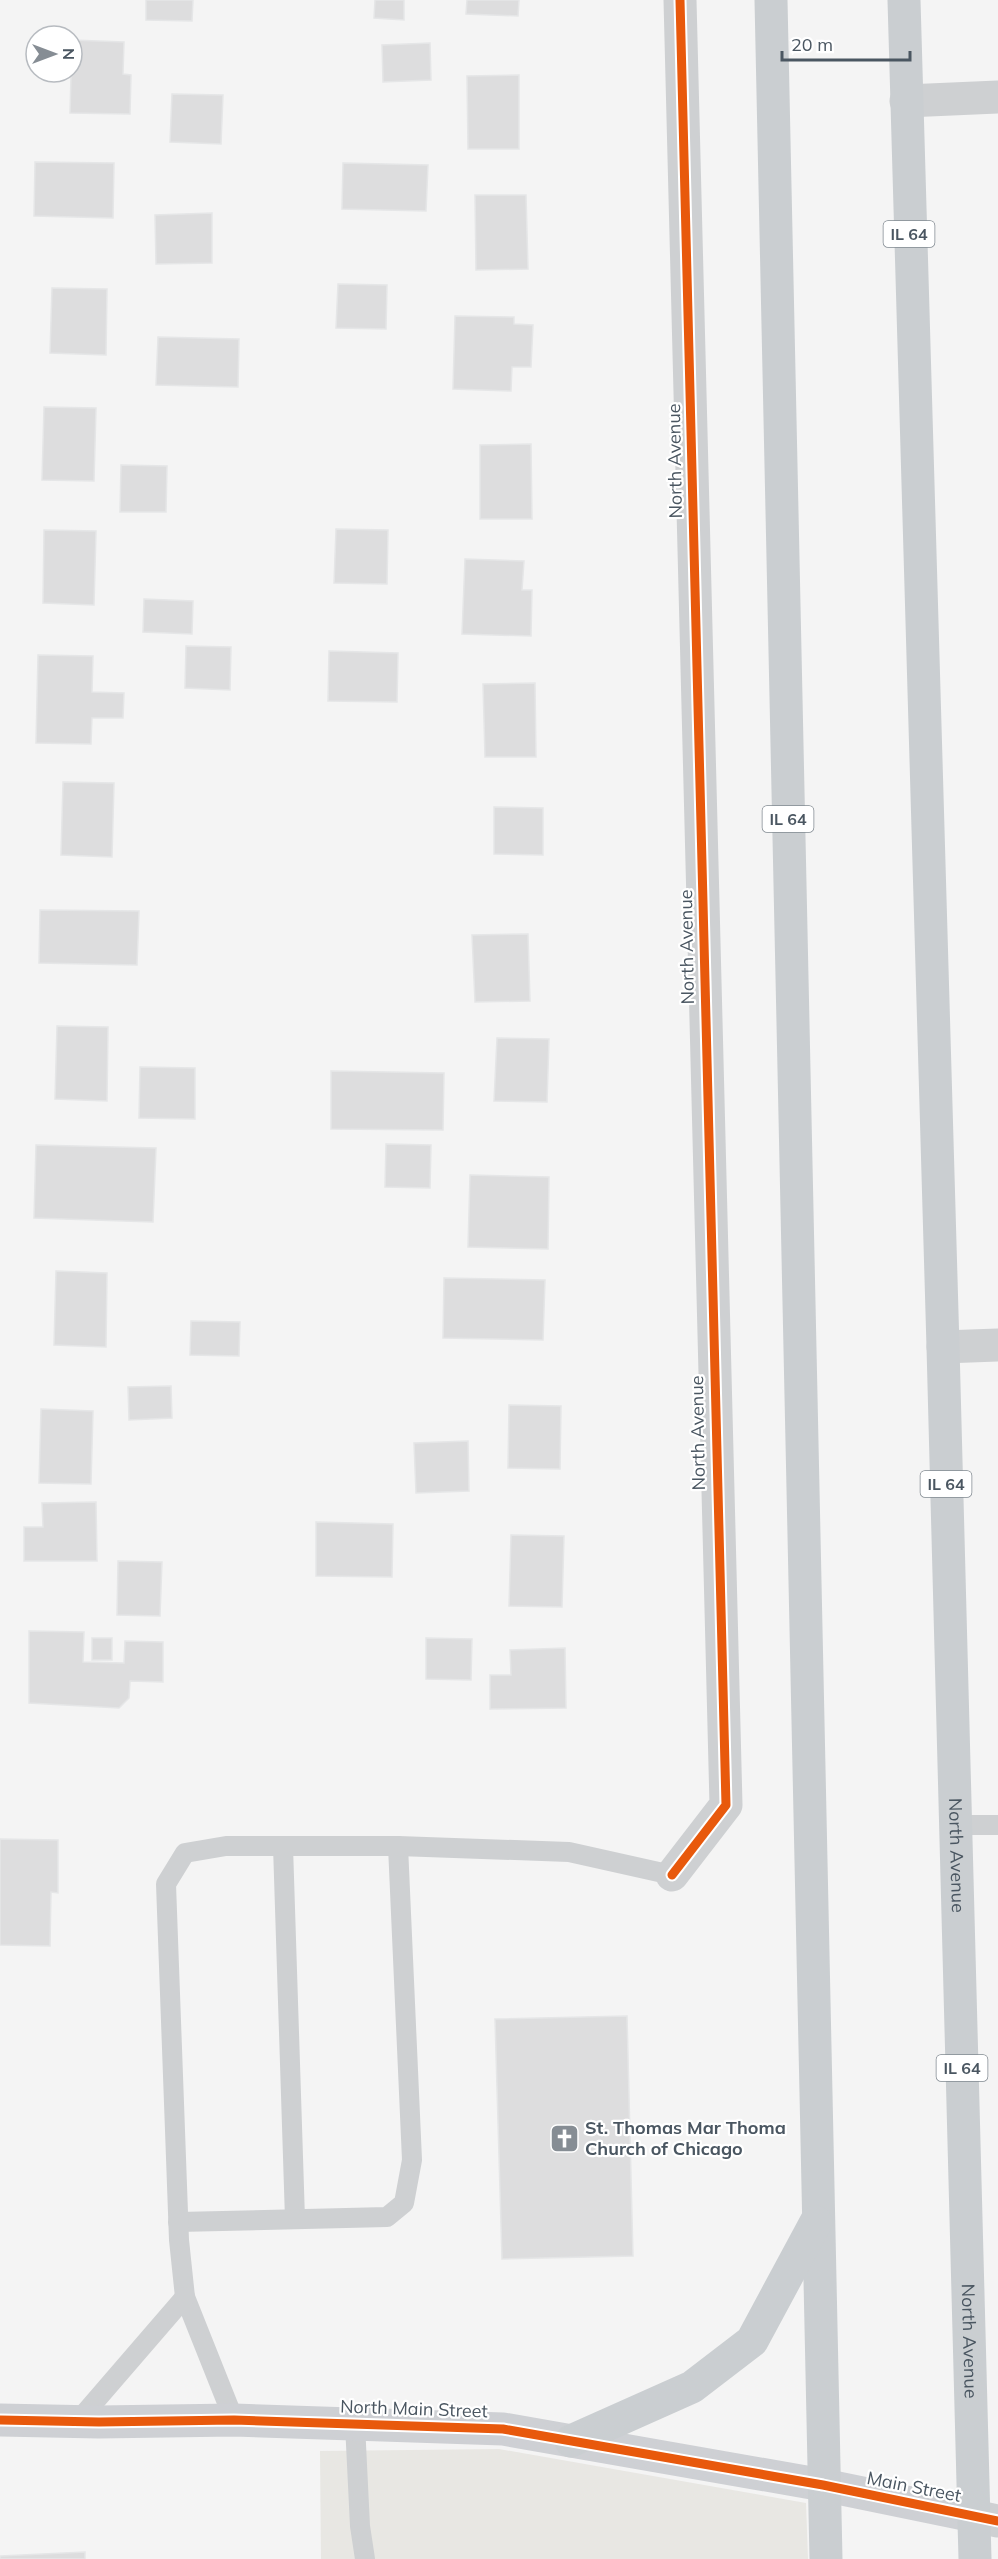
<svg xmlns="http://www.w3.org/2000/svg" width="998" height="2559" font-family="Mulish,sans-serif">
	<rect width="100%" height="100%" fill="#f4f4f4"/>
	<path fill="#e8e7e3" d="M499 2449 806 2503 808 2559H321L320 2451Z"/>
	<g fill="#ddddde" stroke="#e5e6e7" stroke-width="1.5">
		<path d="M146 0H193L192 21 146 20Z"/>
		<path d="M375 0H404V20L374 18Z"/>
		<path d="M467 0H519L518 16 466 14Z"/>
		<path d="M72 40 124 42 123 74 131 75 130 114 70 113Z"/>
		<path d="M430 43 431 80 383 82 382 45Z"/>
		<path d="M519 75V149H468L467 76Z"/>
		<path d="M172 94 223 95 221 144 170 142Z"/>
		<path d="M35 162 114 163 113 218 34 216Z"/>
		<path d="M343 163 428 165 426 211 342 209Z"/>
		<path d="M475 195H526L528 269 476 270Z"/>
		<path d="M212 213V263L156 264 155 215Z"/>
		<path d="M338 284 387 285 386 329 336 328Z"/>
		<path d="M52 288 107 289 106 355 50 353Z"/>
		<path d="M455 316 514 317V324L533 325 531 367H512L511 391 453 389Z"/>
		<path d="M158 337 239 339 238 387 156 385Z"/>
		<path d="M44 407 96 408 94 481 42 480Z"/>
		<path d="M531 444 532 519H480V445Z"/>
		<path d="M121 465 167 466 166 512H120Z"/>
		<path d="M336 529 388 530 387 584 334 583Z"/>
		<path d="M44 530 96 531 94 605 43 603Z"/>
		<path d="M465 559 524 561 522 590H532L531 636 462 634Z"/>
		<path d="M144 599 193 601 192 634 143 632Z"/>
		<path d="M186 646 231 647 230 690 185 688Z"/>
		<path d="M329 651 398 653 397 702 328 701Z"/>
		<path d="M38 655 93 656 92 692 124 693 123 718H92L91 744 36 743Z"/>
		<path d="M535 683 536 757H485L483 684Z"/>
		<path d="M63 782 114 783 112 857 61 855Z"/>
		<path d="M494 807 543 808V855L494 854Z"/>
		<path d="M40 910 139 911 137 965 39 963Z"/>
		<path d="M528 934 530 1001 475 1002 472 935Z"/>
		<path d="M57 1026 108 1027 107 1101 55 1099Z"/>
		<path d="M497 1038 549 1039 547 1102 494 1101Z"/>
		<path d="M140 1067 195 1068V1119L139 1118Z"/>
		<path d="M331 1071 444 1073 443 1130 331 1129Z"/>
		<path d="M386 1144 431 1145 430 1188 385 1187Z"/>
		<path d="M36 1145 156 1148 153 1222 34 1218Z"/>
		<path d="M470 1175 549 1177 548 1249 468 1247Z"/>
		<path d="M56 1271 107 1273 106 1347 54 1345Z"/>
		<path d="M444 1278 545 1280 543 1340 443 1338Z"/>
		<path d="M191 1321 240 1322 239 1356 190 1355Z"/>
		<path d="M171 1386 172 1418 129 1420 128 1387Z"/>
		<path d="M509 1405 561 1406 560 1469 508 1468Z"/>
		<path d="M41 1409 93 1411 91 1484 39 1483Z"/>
		<path d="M468 1441 469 1491 416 1493 414 1443Z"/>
		<path d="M96 1502 97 1561H24V1527H43L42 1503Z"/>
		<path d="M316 1522 393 1524 392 1577 316 1576Z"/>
		<path d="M511 1535 564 1536 562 1607 509 1606Z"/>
		<path d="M118 1561 162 1562 160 1616 117 1615Z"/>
		<path d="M29 1631 84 1632 83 1662 124 1663 125 1641 163 1642V1682L130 1681 129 1698 119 1708 29 1703Z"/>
		<rect x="92" y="1638" width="20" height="22"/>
		<path d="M426 1638 472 1639 471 1680 426 1679Z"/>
		<path d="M565 1648 566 1708 490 1709V1675H511L510 1650Z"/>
		<path d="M0 1839 58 1840V1893L51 1892 50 1946 0 1945Z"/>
		<path d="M627 2016 633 2256 502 2259 495 2019Z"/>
		<path d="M85 2552V2559H0V2556Z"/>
	</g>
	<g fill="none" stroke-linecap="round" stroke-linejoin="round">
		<g stroke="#ced0d2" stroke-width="20">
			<path d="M955 1825H998"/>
			<path d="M283 1846 295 2219"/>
			<path d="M178 2222 387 2217 404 2203 412 2160 398 1846"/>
			<path d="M234 2420 185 2297 179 2240 166 1884 185 1853 226 1846H398L569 1852 672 1875"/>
			<path d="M78 2421 185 2297"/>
			<path d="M355 2424 360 2526 365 2559"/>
		</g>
		<g stroke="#ced0d2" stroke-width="33">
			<path d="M906 101 998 97"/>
			<path d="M943 1347 998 1345"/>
			<path d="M672 1875 726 1805 680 0"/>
			<path d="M974 2516 998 2521"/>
		</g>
		<path stroke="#ced0d4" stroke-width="33" d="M0 2420 99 2422 234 2420 503 2429 823 2485 974 2516"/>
		<g stroke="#caced1" stroke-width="33">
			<path d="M771 0 826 2559"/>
			<path id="s1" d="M904 0 943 1347 975 2559"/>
			<path d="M571 2441 692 2387 752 2341 816 2222"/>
		</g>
		<defs>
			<g id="cycleway">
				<path d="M672 1875 726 1805 680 0"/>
				<path d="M0 2420 99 2422 234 2420 503 2429 823 2485 998 2521"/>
			</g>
		</defs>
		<use href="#cycleway" stroke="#fff" stroke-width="13"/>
		<use href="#cycleway" stroke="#e8590c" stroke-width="9"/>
	</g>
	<defs>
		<symbol id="church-square" viewBox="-11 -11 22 22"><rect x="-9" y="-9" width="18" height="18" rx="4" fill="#868d94" stroke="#fff"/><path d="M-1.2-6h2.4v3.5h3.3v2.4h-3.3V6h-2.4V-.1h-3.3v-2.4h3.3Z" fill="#fff"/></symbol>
	</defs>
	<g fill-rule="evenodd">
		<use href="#church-square" x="548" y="2122" width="33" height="33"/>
	</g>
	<g text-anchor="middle" stroke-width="4.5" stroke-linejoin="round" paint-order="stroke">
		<g fill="#fff" stroke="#808990" stroke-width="1.5">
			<rect x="883.5" y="221" width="51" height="26" rx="4.5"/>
			<rect x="762.5" y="806" width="51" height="26" rx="4.5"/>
			<rect x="920.5" y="1471" width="51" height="26" rx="4.5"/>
			<rect x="936.5" y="2055" width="51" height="26" rx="4.5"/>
		</g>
		<g font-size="16" font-weight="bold" fill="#4a5661">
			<text x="909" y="240">IL 64</text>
			<text x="788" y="825">IL 64</text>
			<text x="946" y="1490">IL 64</text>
			<text x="962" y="2074">IL 64</text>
		</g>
		<g font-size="18" fill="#4a5661" stroke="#fff">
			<text transform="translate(675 461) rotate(-91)" y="6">North Avenue</text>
			<text transform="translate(687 947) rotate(-91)" y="6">North Avenue</text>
			<text transform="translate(698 1433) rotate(-91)" y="6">North Avenue</text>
			<text dy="6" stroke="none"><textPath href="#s1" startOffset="1856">North Avenue</textPath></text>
			<text dy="6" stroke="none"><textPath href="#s1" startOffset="2342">North Avenue</textPath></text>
			<text transform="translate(414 2409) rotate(2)" y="6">North Main Street</text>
			<text transform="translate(914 2487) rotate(11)" y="6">Main Street</text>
		</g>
		<g font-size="18" font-weight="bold" fill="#4a5661" stroke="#fff" text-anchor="start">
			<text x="585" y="2134">St. Thomas Mar Thoma<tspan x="585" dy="21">Church of Chicago</tspan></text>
		</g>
	</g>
	<g transform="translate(54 54) rotate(90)"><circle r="28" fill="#ffffff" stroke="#b7bbc0" stroke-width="1.5"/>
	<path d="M0-4.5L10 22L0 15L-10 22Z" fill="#868d94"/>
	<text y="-9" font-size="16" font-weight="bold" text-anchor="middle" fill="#4a5661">N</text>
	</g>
	<path d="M782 51v9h128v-9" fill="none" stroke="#4a5661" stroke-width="3"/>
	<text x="791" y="51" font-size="18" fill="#4a5661" stroke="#ffffff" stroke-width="4.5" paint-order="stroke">20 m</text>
</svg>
